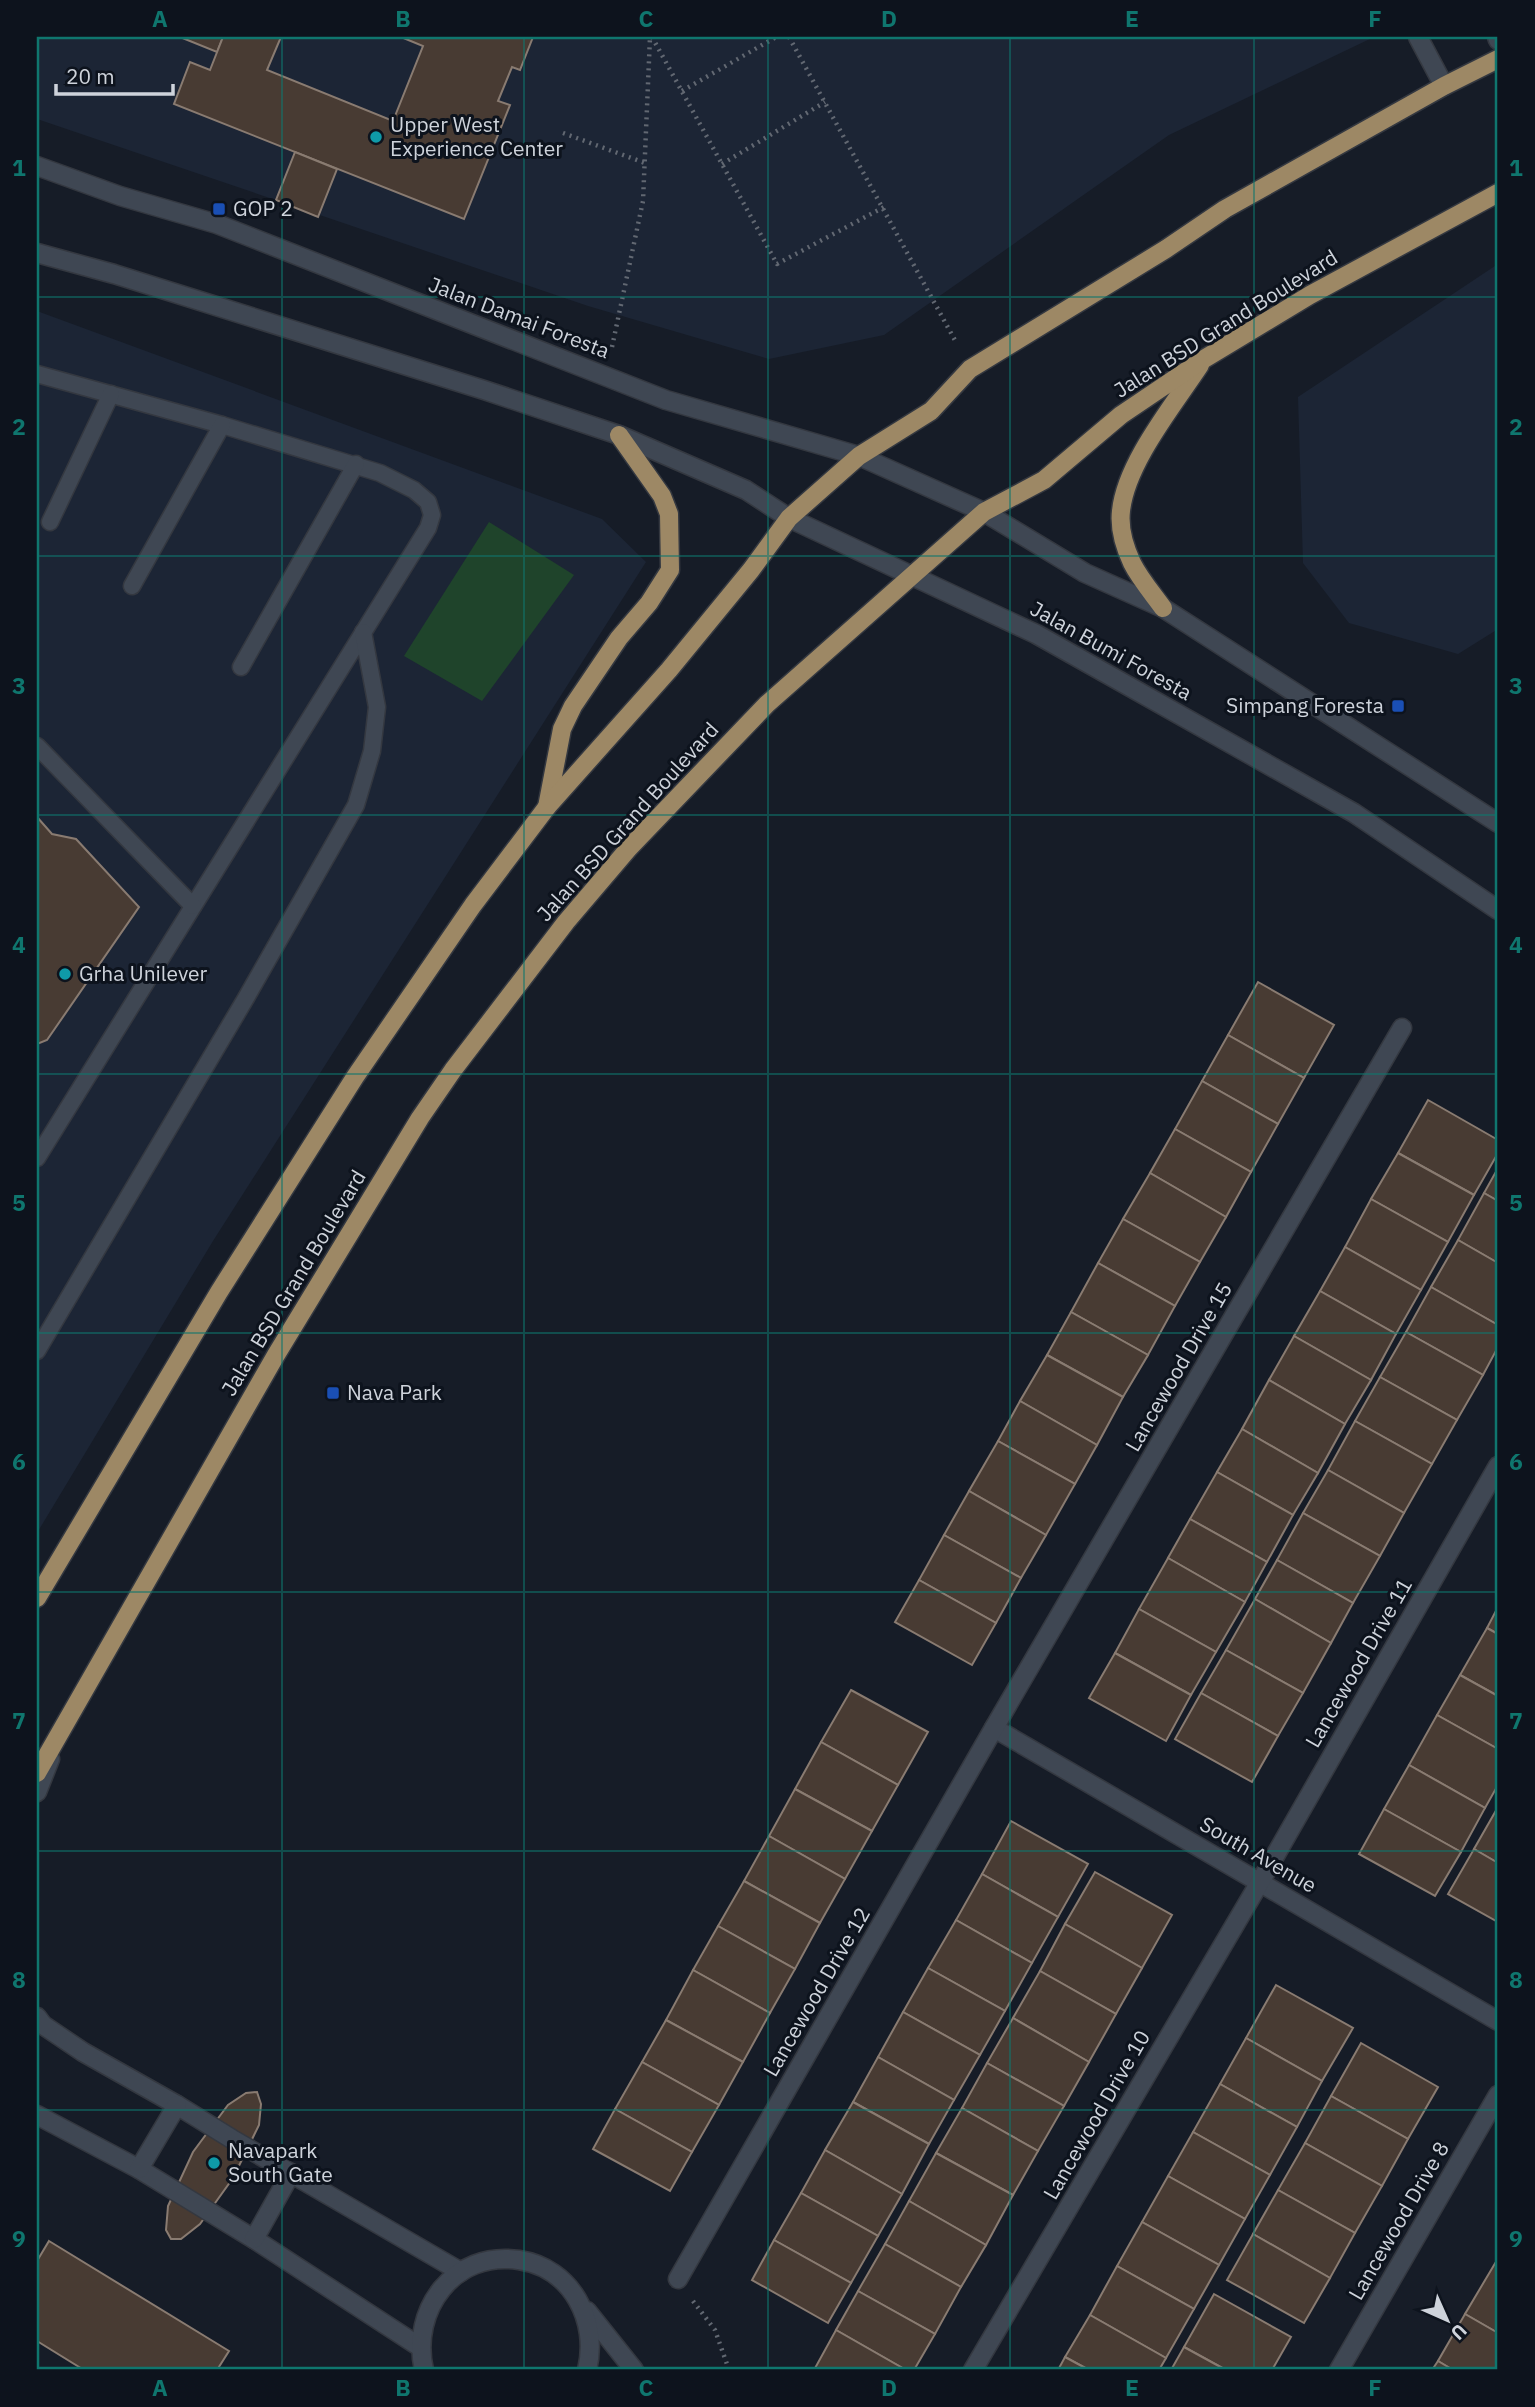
<svg xmlns="http://www.w3.org/2000/svg" width="1535" height="2407" font-family="'IBM Plex Sans',sans-serif">
	<rect width="100%" height="100%" fill="#161c27"/>
	<g fill="#1c2535">
		<path d="M37 37H1374L1169 135 884 335 769 359 588 306 37 119Z"/>
		<path d="M1498 264V629L1458 654 1349 623 1303 563 1298 397Z"/>
		<path d="M37 311 602 519 646 562 213 1241 37 1533Z"/>
	</g>
	<path fill="#1f442b" d="M489 522 574 575 482 701 404 656Z"/>
	<g fill="#483b33" stroke="#897b71" stroke-width="2">
		<path d="M180 37H223L217 52Z"/>
		<path d="M223 37H281L267 70 393 121 423 46 401 37H533L520 70 512 67 498 101 510 105 464 219 174 104 190 62 210 70Z"/>
		<path d="M295 152 337 169 318 217 276 200Z"/>
		<path d="M37 817 52 834 76 839 139 907 47 1040 37 1044Z"/>
		<path d="M1258 982 1334 1025 1304 1078 1228 1035Z"/>
		<path d="M1228 1035 1304 1078 1278 1124 1202 1081Z"/>
		<path d="M1202 1081 1278 1124 1251 1172 1175 1129Z"/>
		<path d="M1428 1100 1498 1140V1153L1474 1195 1398 1153Z"/>
		<path d="M1175 1129 1251 1172 1226 1217 1150 1173Z"/>
		<path d="M1398 1153 1474 1195 1448 1242 1371 1199Z"/>
		<path d="M1498 1168V1201L1484 1193Z"/>
		<path d="M1150 1173 1226 1217 1200 1262 1123 1219Z"/>
		<path d="M1484 1193 1498 1201V1263L1458 1240Z"/>
		<path d="M1371 1199 1448 1242 1421 1290 1345 1247Z"/>
		<path d="M1123 1219 1200 1262 1175 1306 1098 1263Z"/>
		<path d="M1458 1240 1498 1263V1325L1431 1287Z"/>
		<path d="M1345 1247 1421 1290 1396 1334 1320 1291Z"/>
		<path d="M1098 1263 1175 1306 1148 1355 1071 1312Z"/>
		<path d="M1431 1287 1498 1325V1347L1483 1375 1406 1332Z"/>
		<path d="M1320 1291 1396 1334 1371 1380 1294 1336Z"/>
		<path d="M1071 1312 1148 1355 1123 1397 1047 1355Z"/>
		<path d="M1406 1332 1483 1375 1457 1420 1380 1377Z"/>
		<path d="M1294 1336 1371 1380 1345 1424 1269 1380Z"/>
		<path d="M1047 1355 1123 1397 1097 1445 1020 1401Z"/>
		<path d="M1380 1377 1457 1420 1432 1464 1355 1421Z"/>
		<path d="M1269 1380 1345 1424 1318 1473 1242 1429Z"/>
		<path d="M1020 1401 1097 1445 1075 1484 998 1441Z"/>
		<path d="M1355 1421 1432 1464 1404 1513 1328 1470Z"/>
		<path d="M1242 1429 1318 1473 1293 1515 1217 1472Z"/>
		<path d="M998 1441 1075 1484 1046 1535 969 1491Z"/>
		<path d="M1328 1470 1404 1513 1380 1556 1303 1513Z"/>
		<path d="M1217 1472 1293 1515 1267 1562 1190 1519Z"/>
		<path d="M969 1491 1046 1535 1021 1578 944 1535Z"/>
		<path d="M1303 1513 1380 1556 1353 1603 1277 1560Z"/>
		<path d="M1190 1519 1267 1562 1245 1602 1168 1558Z"/>
		<path d="M944 1535 1021 1578 996 1623 919 1580Z"/>
		<path d="M1168 1558 1245 1602 1216 1652 1139 1609Z"/>
		<path d="M1277 1560 1353 1603 1331 1643 1255 1599Z"/>
		<path d="M919 1580 996 1623 972 1665 895 1622Z"/>
		<path d="M1255 1599 1331 1643 1303 1693 1226 1650Z"/>
		<path d="M1498 1607V1634L1487 1628Z"/>
		<path d="M1139 1609 1216 1652 1191 1695 1115 1653Z"/>
		<path d="M1487 1628 1498 1634V1696L1460 1675Z"/>
		<path d="M1226 1650 1303 1693 1278 1736 1201 1693Z"/>
		<path d="M1115 1653 1191 1695 1166 1741 1089 1698Z"/>
		<path d="M1460 1675 1498 1696V1749L1437 1715Z"/>
		<path d="M851 1690 928 1732 898 1785 821 1742Z"/>
		<path d="M1201 1693 1278 1736 1252 1782 1175 1739Z"/>
		<path d="M1437 1715 1498 1749V1785L1485 1808 1409 1765Z"/>
		<path d="M821 1742 898 1785 872 1831 795 1789Z"/>
		<path d="M1409 1765 1485 1808 1461 1852 1384 1809Z"/>
		<path d="M795 1789 872 1831 845 1879 769 1836Z"/>
		<path d="M1498 1807V1863L1474 1849Z"/>
		<path d="M1384 1809 1461 1852 1435 1896 1359 1854Z"/>
		<path d="M1011 1821 1088 1864 1058 1917 982 1874Z"/>
		<path d="M769 1836 845 1879 820 1923 744 1881Z"/>
		<path d="M1474 1849 1498 1863V1922L1448 1894Z"/>
		<path d="M1095 1872 1172 1915 1142 1968 1065 1924Z"/>
		<path d="M982 1874 1058 1917 1032 1963 956 1920Z"/>
		<path d="M744 1881 820 1923 795 1969 718 1926Z"/>
		<path d="M956 1920 1032 1963 1005 2011 928 1968Z"/>
		<path d="M1065 1924 1142 1968 1116 2014 1040 1971Z"/>
		<path d="M718 1926 795 1969 770 2013 693 1970Z"/>
		<path d="M928 1968 1005 2011 980 2055 903 2012Z"/>
		<path d="M693 1970 770 2013 743 2062 666 2020Z"/>
		<path d="M1040 1971 1116 2014 1089 2062 1013 2018Z"/>
		<path d="M1276 1985 1353 2028 1322 2081 1246 2038Z"/>
		<path d="M903 2012 980 2055 954 2100 878 2057Z"/>
		<path d="M1013 2018 1089 2062 1064 2106 987 2063Z"/>
		<path d="M666 2020 743 2062 719 2105 642 2062Z"/>
		<path d="M1246 2038 1322 2081 1297 2127 1220 2084Z"/>
		<path d="M1361 2043 1438 2087 1408 2139 1331 2096Z"/>
		<path d="M878 2057 954 2100 929 2144 853 2102Z"/>
		<path d="M642 2062 719 2105 692 2152 615 2109Z"/>
		<path d="M987 2063 1064 2106 1038 2151 962 2108Z"/>
		<path d="M1220 2084 1297 2127 1270 2175 1193 2132Z"/>
		<path d="M257 2092 261 2104 259 2125 233 2178 200 2224 181 2239H171L166 2230 168 2206 193 2152 228 2105 246 2093Z"/>
		<path d="M1331 2096 1408 2139 1382 2186 1305 2143Z"/>
		<path d="M853 2102 929 2144 902 2194 825 2150Z"/>
		<path d="M962 2108 1038 2151 1013 2195 936 2153Z"/>
		<path d="M615 2109 692 2152 670 2191 593 2149Z"/>
		<path d="M1193 2132 1270 2175 1245 2219 1168 2176Z"/>
		<path d="M1305 2143 1382 2186 1355 2233 1278 2190Z"/>
		<path d="M825 2150 902 2194 878 2236 801 2193Z"/>
		<path d="M936 2153 1013 2195 986 2245 909 2201Z"/>
		<path d="M1168 2176 1245 2219 1219 2265 1142 2222Z"/>
		<path d="M1278 2190 1355 2233 1330 2278 1253 2234Z"/>
		<path d="M801 2193 878 2236 851 2283 774 2240Z"/>
		<path d="M909 2201 986 2245 961 2287 885 2244Z"/>
		<path d="M1142 2222 1219 2265 1194 2309 1117 2266Z"/>
		<path d="M1253 2234 1330 2278 1304 2323 1227 2280Z"/>
		<path d="M774 2240 851 2283 828 2323 752 2280Z"/>
		<path d="M49 2241 229 2351 217 2370H84L37 2341V2261Z"/>
		<path d="M885 2244 961 2287 935 2334 858 2291Z"/>
		<path d="M1497 2260 1498 2261V2333L1465 2314Z"/>
		<path d="M1117 2266 1194 2309 1166 2358 1090 2315Z"/>
		<path d="M858 2291 935 2334 914 2370H906L836 2330Z"/>
		<path d="M1214 2294 1291 2337 1272 2370H1226L1184 2347Z"/>
		<path d="M1465 2314 1498 2333V2370H1453L1438 2361Z"/>
		<path d="M1090 2315 1166 2358 1159 2370H1089L1065 2357Z"/>
		<path d="M836 2330 906 2370H814Z"/>
		<path d="M1184 2347 1226 2370H1171Z"/>
		<path d="M1065 2357 1089 2370H1058Z"/>
		<path d="M1438 2361 1453 2370H1432Z"/>
	</g>
	<g fill="none" stroke-linecap="round" stroke-linejoin="round">
		<defs>
			<g id="lane">
				<path d="M37 374 222 425 380 473 414 490 428 502 432 515 428 528 37 1158"/>
				<path d="M50 522 111 394"/>
				<path d="M132 586 222 425"/>
				<path d="M241 667 356 464"/>
				<path d="M37 746 193 906"/>
				<path d="M37 1351 246 998 356 805 372 751 377 707 363 632"/>
			</g>
			<g id="street">
				<path d="M1418 37 1444 86"/>
				<path d="M1497 37 1498 40"/>
				<path d="M994 1728 1498 2021"/>
				<path d="M37 1792 50 1759"/>
				<path d="M37 2017 43 2025 83 2052 177 2105 232 2139 461 2272"/>
				<path d="M37 2115 139 2169 254 2239 420 2347"/>
				<path d="M139 2169 177 2105"/>
				<path d="M254 2239 291 2173"/>
				<path d="M678 2279 994 1728 1402 1028"/>
				<path d="M587 2311 634 2370"/>
				<path d="M424 2370C410 2310 454 2250 519 2260 572 2268 599 2321 587 2370"/>
				<path d="M973 2370 1260 1882 1498 1466"/>
				<path d="M1339 2370 1498 2095"/>
			</g>
			<g id="secondary">
				<path d="M37 166 120 196 217 224 666 400 859 456 984 512 1085 573 1163 608 1498 823"/>
				<path d="M37 253 114 274 484 390 619 435 746 490 789 518 1036 634 1354 813 1498 910"/>
			</g>
			<g id="primary">
				<path d="M1163 608C1153 594 1140 579 1132 563 1125 548 1119 528 1121 511 1126 463 1173 406 1200 365"/>
				<path d="M547 807 562 729 573 706 619 638 649 603 670 570 669 514 662 496 619 435"/>
				<path d="M37 1598 219 1292 355 1077 473 905 547 807 669 670 751 570 789 518 859 456 931 411 970 369 1166 249 1225 209 1444 86 1498 59"/>
				<path d="M37 1773 276 1355 420 1118 453 1070 566 922 629 848 767 704 984 512 1044 480 1121 415 1204 359 1310 295 1498 193"/>
			</g>
		</defs>
		<use href="#lane" stroke="#343840" stroke-width="19"/>
		<use href="#street" stroke="#343840" stroke-width="21"/>
		<use href="#secondary" stroke="#343840" stroke-width="21"/>
		<use href="#primary" stroke="#343840" stroke-width="21"/>
		<g stroke="#626872" stroke-width="4.5" stroke-dasharray="2 5" stroke-linecap="butt">
			<path d="M652 37 777 264 884 207"/>
			<path d="M789 37 957 344"/>
			<path d="M682 91 776 37"/>
			<path d="M563 133 645 163"/>
			<path d="M722 164 825 102"/>
			<path d="M612 347 643 201 650 37"/>
			<path d="M693 2301 715 2330 729 2370"/>
		</g>
		<use href="#lane" stroke="#3f4753" stroke-width="16"/>
		<use href="#street" stroke="#3f4753" stroke-width="18"/>
		<use href="#secondary" stroke="#3f4753" stroke-width="18"/>
		<use href="#primary" stroke="#9d8865" stroke-width="18"/>
	</g>
	<path fill="none" stroke="#0f766e" stroke-width="2" stroke-opacity="0.55" d="M282 37V2370M524 37V2370M768 37V2370M1010 37V2370M1254 37V2370M37 297H1498M37 556H1498M37 815H1498M37 1074H1498M37 1333H1498M37 1592H1498M37 1851H1498M37 2110H1498"/>
	<g fill="#0f9aa8" stroke="#0d131d" stroke-width="2.5">
		<circle cx="376" cy="137" r="7"/>
		<circle cx="65" cy="974" r="7"/>
		<circle cx="214" cy="2163" r="7"/>
	</g>
	<g fill="#1a4fb4" stroke="#0d131d" stroke-width="2.5">
		<rect x="212" y="202" width="14" height="14" rx="3.5"/>
		<rect x="1391" y="699" width="14" height="14" rx="3.5"/>
		<rect x="326" y="1386" width="14" height="14" rx="3.5"/>
	</g>
	<g text-anchor="middle" stroke-width="6" stroke-linejoin="round" paint-order="stroke">
		<g font-size="21" fill="#ced3db" stroke="#0d131d" text-anchor="start">
			<text x="390" y="132">Upper West<tspan x="390" dy="24">Experience Center</tspan></text>
			<text x="233" y="216">GOP 2</text>
			<text x="1384" y="713" text-anchor="end">Simpang Foresta</text>
			<text x="79" y="981">Grha Unilever</text>
			<text x="347" y="1400">Nava Park</text>
			<text x="228" y="2158">Navapark<tspan x="228" dy="24">South Gate</tspan></text>
		</g>
		<g font-size="21" fill="#ced3db" stroke="#0d131d">
			<text transform="translate(519 318) rotate(21)" y="7">Jalan Damai Foresta</text>
			<text transform="translate(1226 324) rotate(-32)" y="7">Jalan BSD Grand Boulevard</text>
			<text transform="translate(1111 651) rotate(29)" y="7">Jalan Bumi Foresta</text>
			<text transform="translate(628 822) rotate(-48)" y="7">Jalan BSD Grand Boulevard</text>
			<text transform="translate(294 1283) rotate(-59)" y="7">Jalan BSD Grand Boulevard</text>
			<text transform="translate(1179 1367) rotate(-60)" y="7">Lancewood Drive 15</text>
			<text transform="translate(1359 1663) rotate(-60)" y="7">Lancewood Drive 11</text>
			<text transform="translate(1258 1855) rotate(30)" y="7">South Avenue</text>
			<text transform="translate(817 1992) rotate(-60)" y="7">Lancewood Drive 12</text>
			<text transform="translate(1097 2115) rotate(-60)" y="7">Lancewood Drive 10</text>
			<text transform="translate(1399 2221) rotate(-60)" y="7">Lancewood Drive 8</text>
		</g>
	</g>
	<rect width="1535" height="2407" fill="none" stroke="#0d131d" stroke-width="77"/>
	<g transform="translate(1447 2320) rotate(135)" stroke="#0d131d" stroke-width="5" paint-order="stroke">
	<path d="M0-5L12 26L0 18L-12 26Z" fill="#ced3db"/>
	<text y="-10" font-size="19" font-weight="bold" text-anchor="middle" fill="#ced3db">U</text>
	</g>
	<path d="M56 84v10h117v-10" fill="none" stroke="#ced3db" stroke-width="3.5"/>
	<text x="66" y="84" font-size="21" fill="#ced3db" stroke="#0d131d" stroke-width="5" paint-order="stroke">20 m</text>
	<rect x="38" y="38" width="1458" height="2330" fill="none" stroke="#0f766e" stroke-width="2.5"/>
	<g font-size="23" text-anchor="middle" font-weight="bold" fill="#0f766e">
		<text x="160" y="27">A</text>
		<text x="403" y="27">B</text>
		<text x="646" y="27">C</text>
		<text x="889" y="27">D</text>
		<text x="1132" y="27">E</text>
		<text x="1375" y="27">F</text>
		<text x="19" y="176">1</text>
		<text x="1516" y="176">1</text>
		<text x="19" y="435">2</text>
		<text x="1516" y="435">2</text>
		<text x="19" y="694">3</text>
		<text x="1516" y="694">3</text>
		<text x="19" y="953">4</text>
		<text x="1516" y="953">4</text>
		<text x="19" y="1211">5</text>
		<text x="1516" y="1211">5</text>
		<text x="19" y="1470">6</text>
		<text x="1516" y="1470">6</text>
		<text x="19" y="1729">7</text>
		<text x="1516" y="1729">7</text>
		<text x="19" y="1988">8</text>
		<text x="1516" y="1988">8</text>
		<text x="19" y="2247">9</text>
		<text x="1516" y="2247">9</text>
		<text x="160" y="2396">A</text>
		<text x="403" y="2396">B</text>
		<text x="646" y="2396">C</text>
		<text x="889" y="2396">D</text>
		<text x="1132" y="2396">E</text>
		<text x="1375" y="2396">F</text>
	</g>
</svg>
